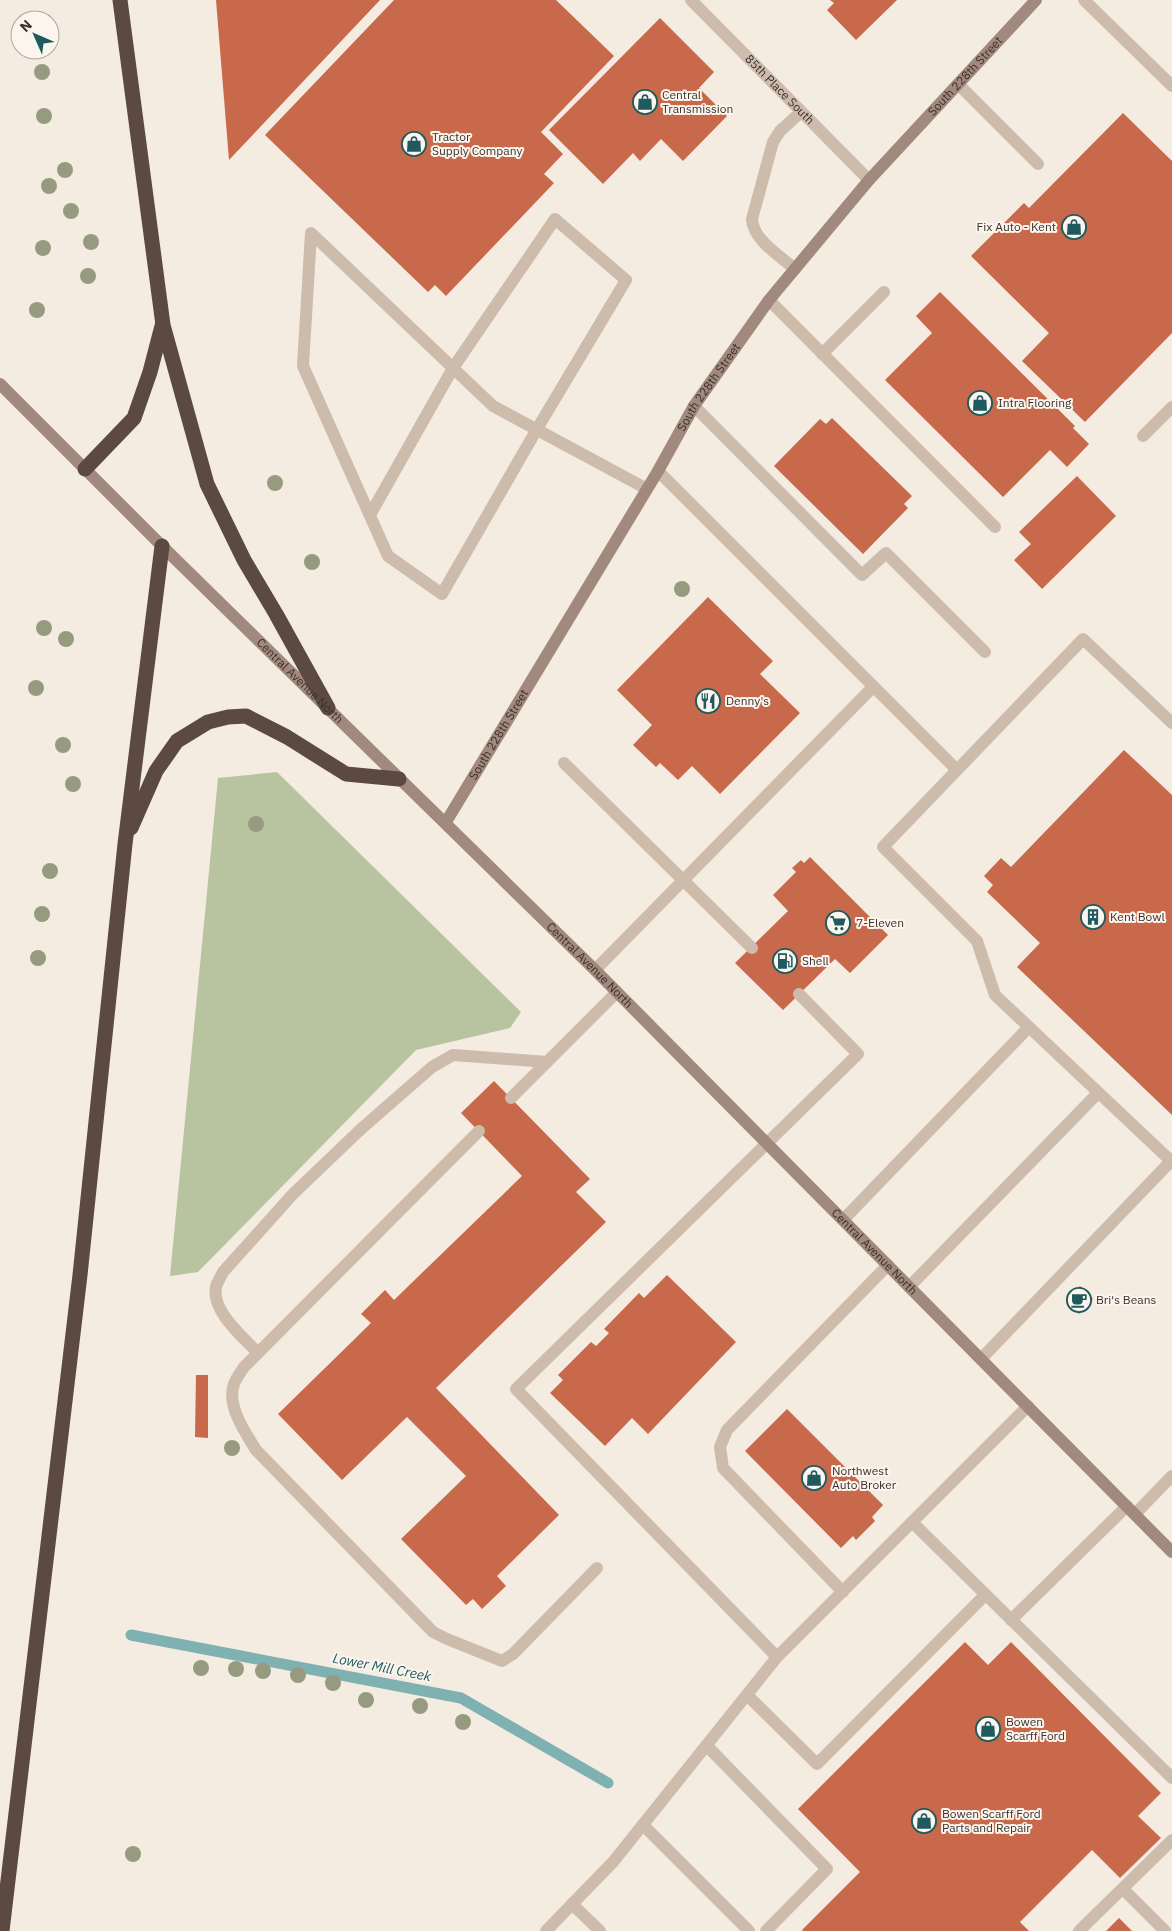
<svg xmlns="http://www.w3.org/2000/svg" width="1172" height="1931" font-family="'IBM Plex Sans',sans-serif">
	<rect width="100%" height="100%" fill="#f4ebe1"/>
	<path fill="#b8c4a0" d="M277 772 521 1012 510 1028 416 1050 198 1272 170 1276 218 778Z"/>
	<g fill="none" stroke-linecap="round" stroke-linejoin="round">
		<path stroke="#7fb0b2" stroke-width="11" d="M131 1635 461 1698 608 1783"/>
	</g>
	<g fill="#c8694b">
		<path d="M216 0H380L229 160Z"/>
		<path d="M394 0H556L614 56 541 132 563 154 544 174 554 183 446 296 435 285 428 292 265 135Z"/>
		<path d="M830 0H897L856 40 827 10 834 3Z"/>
		<path d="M660 18 714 72 699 88 727 116 683 161 661 139 640 161 633 153 603 184 549 130Z"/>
		<path d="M1123 113 1172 161V333L1085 422 1022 361 1049 333 971 256 1024 203 1029 208Z"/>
		<path d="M940 292 1075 426 1073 428 1089 444 1067 467 1050 450 1003 497 885 380 932 333 916 316Z"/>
		<path d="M832 418 912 496 904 504 908 508 863 554 774 466 820 419 826 424Z"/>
		<path d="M1077 476 1116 516 1042 589 1014 560 1031 544 1019 532Z"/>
		<path d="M708 597 773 661 760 674 800 713 720 794 692 766 678 780 660 763 656 767 633 745 652 725 617 690Z"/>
		<path d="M1124 750 1172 795V1115L1017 967 1040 943 987 892 993 885 984 876 1001 858 1011 867Z"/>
		<path d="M810 857 888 935 850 973 835 959 783 1010 735 963 788 911 773 895 796 872 792 868 801 860 804 863Z"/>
		<path d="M494 1081 590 1179 576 1192 606 1222 436 1388 559 1515 497 1576 506 1586 482 1609 473 1599 466 1605 401 1539 466 1476 407 1417 342 1480 278 1414 371 1323 361 1314 385 1290 394 1300 522 1176 461 1113Z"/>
		<path d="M667 1275 736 1342 648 1434 632 1418 605 1446 550 1393 563 1380 558 1375 591 1342 596 1346 609 1333 604 1329 639 1293 644 1298Z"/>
		<path d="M1080 1286 1093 1299 1079 1314 1066 1301Z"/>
		<path d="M196 1375H208V1438L195 1437Z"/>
		<path d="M787 1409 883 1505 872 1517 875 1521 856 1540 853 1536 841 1548 745 1451Z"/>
		<path d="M965 1642 988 1665 1011 1642 1161 1793 1138 1816 1161 1838 1120 1878 1092 1850 1020 1922 1029 1931H803L802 1930 860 1872 798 1809Z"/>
		<path d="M1119 1918 1132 1931H1106Z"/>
	</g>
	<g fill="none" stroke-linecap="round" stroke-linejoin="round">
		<g stroke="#cdbbac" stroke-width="12">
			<path d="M958 84 1038 164"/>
			<path d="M795 269C780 256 753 240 752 219L773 142 780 131 801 112"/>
			<path d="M769 300 995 527"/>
			<path d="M822 354 884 292"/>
			<path d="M694 406 862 575 886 553 985 652"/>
			<path d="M1143 436 1172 407"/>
			<path d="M658 471 957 770"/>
			<path d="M370 515 453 368 555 219 626 280 537 429 442 594 388 556 303 366 311 233 493 406 647 489"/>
			<path d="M564 763 752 948"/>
			<path d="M595 970 873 687"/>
			<path d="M511 1098 617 992"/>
			<path d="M479 1131 244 1367C241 1372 236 1378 234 1384 226 1405 245 1432 256 1450L433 1632 447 1639 502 1661 513 1654 597 1568"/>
			<path d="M1171 1161 995 995 977 941 883 847 1083 639 1172 723"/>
			<path d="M843 1220 1029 1027"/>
			<path d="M909 1287 1098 1093"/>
			<path d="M258 1353C243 1337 211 1311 216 1287 217 1282 221 1277 223 1272L293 1194 361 1129 432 1067 453 1055 547 1062"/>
			<path d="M981 1359 1172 1160"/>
			<path d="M1135 1514 1172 1476"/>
			<path d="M912 1522 1172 1778"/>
			<path d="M843 1592 723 1468 720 1447 727 1430 888 1265"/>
			<path d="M1011 1620 1127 1506"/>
			<path d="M777 1657 516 1389 858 1054 799 994"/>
			<path d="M747 1695 817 1764 985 1595"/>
			<path d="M707 1746 827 1869 766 1931"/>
			<path d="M643 1825 749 1931"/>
			<path d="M1123 1889 1165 1931"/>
			<path d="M572 1904 600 1931"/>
			<path d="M546 1931 613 1862 777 1657 1028 1406"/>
			<path d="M1079 1931 1172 1840"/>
		</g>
		<g stroke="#cdbbac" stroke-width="12">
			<path id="s1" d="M691 0 869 180"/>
			<path d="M1084 0 1172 86"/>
		</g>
		<g stroke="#a18a7d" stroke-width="12">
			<path id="s2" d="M0 384 162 546 595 970 1172 1552"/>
			<path id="s3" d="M446 822 658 471 694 406 769 300 869 180 1036 0"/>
		</g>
		<g stroke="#5c4a42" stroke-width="15">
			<path d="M120 0 163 325 207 484 244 560 276 614 328 708"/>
			<path d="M85 469 134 418 150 372 162 326"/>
			<path d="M131 828 156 771 177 741 208 722 228 717 246 716 287 737 346 774 399 779"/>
			<path d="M2 1931 80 1275 125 844 162 546"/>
		</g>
	</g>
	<g fill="#969b7f">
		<circle cx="42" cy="72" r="8"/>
		<circle cx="44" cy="116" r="8"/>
		<circle cx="65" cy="170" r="8"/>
		<circle cx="49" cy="186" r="8"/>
		<circle cx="71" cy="211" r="8"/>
		<circle cx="91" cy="242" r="8"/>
		<circle cx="43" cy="248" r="8"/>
		<circle cx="88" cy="276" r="8"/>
		<circle cx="37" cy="310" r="8"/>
		<circle cx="275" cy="483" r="8"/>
		<circle cx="312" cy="562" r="8"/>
		<circle cx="682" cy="589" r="8"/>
		<circle cx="44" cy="628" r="8"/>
		<circle cx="66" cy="639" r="8"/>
		<circle cx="36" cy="688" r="8"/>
		<circle cx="63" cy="745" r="8"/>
		<circle cx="73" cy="784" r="8"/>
		<circle cx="256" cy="824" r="8"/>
		<circle cx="50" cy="871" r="8"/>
		<circle cx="42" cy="914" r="8"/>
		<circle cx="38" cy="958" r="8"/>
		<circle cx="232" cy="1448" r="8"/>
		<circle cx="201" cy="1668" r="8"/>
		<circle cx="236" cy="1669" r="8"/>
		<circle cx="263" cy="1671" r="8"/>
		<circle cx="298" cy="1675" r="8"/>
		<circle cx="333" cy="1683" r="8"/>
		<circle cx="366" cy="1700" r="8"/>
		<circle cx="420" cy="1706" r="8"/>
		<circle cx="463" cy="1722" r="8"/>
		<circle cx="133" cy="1854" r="8"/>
	</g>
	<defs>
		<symbol id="shop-ring" viewBox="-11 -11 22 22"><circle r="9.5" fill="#fbf5ee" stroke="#1f5a5e" stroke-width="1.5"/><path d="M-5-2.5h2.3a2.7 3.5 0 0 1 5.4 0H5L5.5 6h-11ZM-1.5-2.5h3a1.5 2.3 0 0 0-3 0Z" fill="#1f5a5e"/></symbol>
		<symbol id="restaurant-ring" viewBox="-11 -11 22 22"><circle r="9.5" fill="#fbf5ee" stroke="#1f5a5e" stroke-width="1.5"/><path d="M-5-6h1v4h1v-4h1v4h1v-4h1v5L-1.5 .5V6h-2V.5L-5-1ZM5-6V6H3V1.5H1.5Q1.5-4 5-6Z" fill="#1f5a5e"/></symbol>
		<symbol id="building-ring" viewBox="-11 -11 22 22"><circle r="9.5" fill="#fbf5ee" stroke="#1f5a5e" stroke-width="1.5"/><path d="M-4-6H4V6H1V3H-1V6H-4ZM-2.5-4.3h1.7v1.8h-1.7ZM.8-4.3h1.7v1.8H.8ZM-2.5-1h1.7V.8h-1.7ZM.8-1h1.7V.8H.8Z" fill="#1f5a5e"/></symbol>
		<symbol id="supermarket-ring" viewBox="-11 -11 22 22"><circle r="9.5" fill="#fbf5ee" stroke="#1f5a5e" stroke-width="1.5"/><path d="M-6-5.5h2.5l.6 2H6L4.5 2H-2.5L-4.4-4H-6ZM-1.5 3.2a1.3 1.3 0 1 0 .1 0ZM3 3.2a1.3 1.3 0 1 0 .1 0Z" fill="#1f5a5e"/></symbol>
		<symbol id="fuel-ring" viewBox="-11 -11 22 22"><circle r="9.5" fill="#fbf5ee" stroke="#1f5a5e" stroke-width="1.5"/><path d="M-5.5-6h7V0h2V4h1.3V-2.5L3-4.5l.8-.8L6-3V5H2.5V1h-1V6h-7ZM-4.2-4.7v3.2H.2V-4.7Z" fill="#1f5a5e"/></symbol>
		<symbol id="cafe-ring" viewBox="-11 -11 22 22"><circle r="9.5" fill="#fbf5ee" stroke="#1f5a5e" stroke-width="1.5"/><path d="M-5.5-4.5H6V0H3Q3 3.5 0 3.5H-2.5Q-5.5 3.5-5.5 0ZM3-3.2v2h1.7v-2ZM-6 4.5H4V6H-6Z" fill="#1f5a5e"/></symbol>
	</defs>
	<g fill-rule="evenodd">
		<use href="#shop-ring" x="631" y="88" width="28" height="28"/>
		<use href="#shop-ring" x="400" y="130" width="28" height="28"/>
		<use href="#shop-ring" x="1060" y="213" width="28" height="28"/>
		<use href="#shop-ring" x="966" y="389" width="28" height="28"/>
		<use href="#restaurant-ring" x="694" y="687" width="28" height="28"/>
		<use href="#building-ring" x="1079" y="903" width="28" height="28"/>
		<use href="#supermarket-ring" x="824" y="909" width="28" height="28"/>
		<use href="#fuel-ring" x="771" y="947" width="28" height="28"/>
		<use href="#cafe-ring" x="1065" y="1286" width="28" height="28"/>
		<use href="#shop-ring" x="800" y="1464" width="28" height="28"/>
		<use href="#shop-ring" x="974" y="1715" width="28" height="28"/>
		<use href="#shop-ring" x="910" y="1807" width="28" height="28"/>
	</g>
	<g text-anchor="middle" stroke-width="4" stroke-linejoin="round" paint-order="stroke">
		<g font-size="12" fill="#3b302b" stroke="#fbf5ee">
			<text dy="4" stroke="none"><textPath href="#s3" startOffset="912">South 228th Street</textPath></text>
			<text dy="4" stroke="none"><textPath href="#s1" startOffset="126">85th Place South</textPath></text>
			<text dy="4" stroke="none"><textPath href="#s3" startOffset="508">South 228th Street</textPath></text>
			<text dy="4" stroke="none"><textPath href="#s2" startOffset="422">Central Avenue North</textPath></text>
			<text dy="4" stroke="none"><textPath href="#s3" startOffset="102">South 228th Street</textPath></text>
			<text dy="4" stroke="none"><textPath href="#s2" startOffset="828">Central Avenue North</textPath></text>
			<text dy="4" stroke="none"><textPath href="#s2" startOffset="1232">Central Avenue North</textPath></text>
		</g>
		<g font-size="12" fill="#3b302b" stroke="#fbf5ee" text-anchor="start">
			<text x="662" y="99">Central<tspan x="662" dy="14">Transmission</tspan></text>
			<text x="432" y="141">Tractor<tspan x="432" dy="14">Supply Company</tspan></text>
			<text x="1056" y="231" text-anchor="end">Fix Auto - Kent</text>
			<text x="998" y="407">Intra Flooring</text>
			<text x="726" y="705">Denny's</text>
			<text x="1110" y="921">Kent Bowl</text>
			<text x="856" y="927">7-Eleven</text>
			<text x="802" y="965">Shell</text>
			<text x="1096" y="1304">Bri's Beans</text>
			<text x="832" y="1475">Northwest<tspan x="832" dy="14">Auto Broker</tspan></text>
			<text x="1006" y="1726">Bowen<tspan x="1006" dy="14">Scarff Ford</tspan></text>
			<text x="942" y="1818">Bowen Scarff Ford<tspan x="942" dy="14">Parts and Repair</tspan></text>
		</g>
		<g font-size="14" font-style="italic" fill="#1f5a5e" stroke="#fbf5ee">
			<text transform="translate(382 1667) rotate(11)" y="5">Lower Mill Creek</text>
		</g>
	</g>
	<g transform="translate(35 35) rotate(315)"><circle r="24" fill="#fbf5ee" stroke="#aea6a0"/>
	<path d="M0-4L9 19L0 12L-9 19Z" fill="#1f5a5e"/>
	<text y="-8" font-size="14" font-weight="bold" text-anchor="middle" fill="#3b302b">N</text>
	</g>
</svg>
